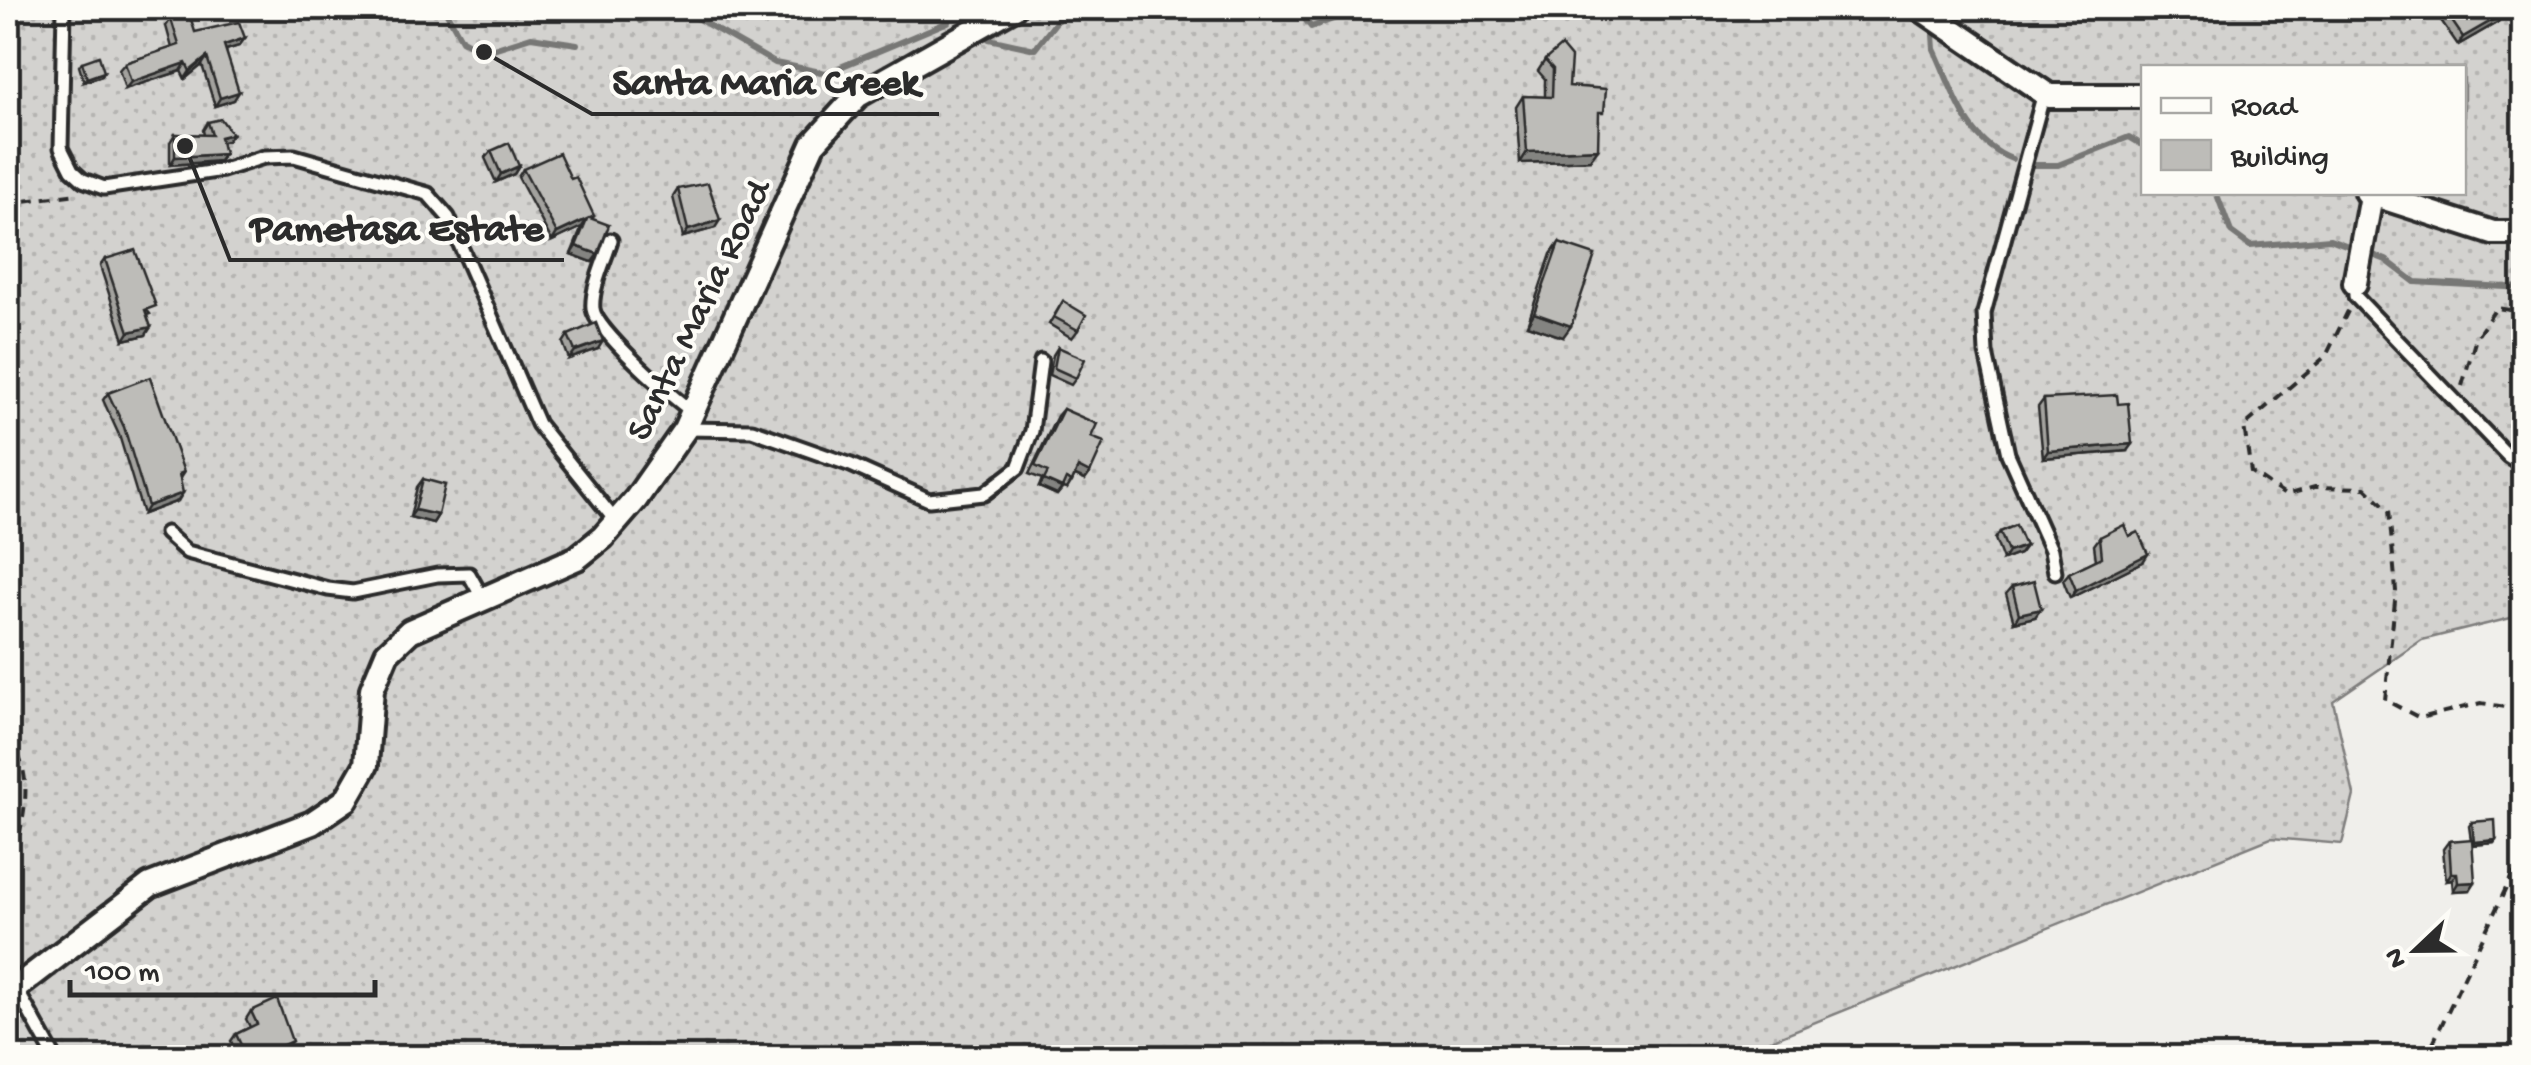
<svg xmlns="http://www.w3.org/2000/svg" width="2531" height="1065" font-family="'Gochi Hand',sans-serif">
	<defs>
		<pattern id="grass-dots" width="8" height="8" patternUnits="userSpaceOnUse" patternTransform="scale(2.5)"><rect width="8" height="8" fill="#d3d2cf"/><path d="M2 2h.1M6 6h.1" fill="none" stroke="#b5b4b2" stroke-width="1.8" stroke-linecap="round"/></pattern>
	</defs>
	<rect width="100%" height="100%" fill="#f0efeb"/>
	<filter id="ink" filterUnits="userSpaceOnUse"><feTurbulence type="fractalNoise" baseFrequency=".01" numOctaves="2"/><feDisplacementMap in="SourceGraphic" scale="20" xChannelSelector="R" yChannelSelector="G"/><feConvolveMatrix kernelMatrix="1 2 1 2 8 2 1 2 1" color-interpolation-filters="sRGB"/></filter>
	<g filter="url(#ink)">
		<path fill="url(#grass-dots)" stroke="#7f7e7d" stroke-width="2.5" fill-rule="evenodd" d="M8 8H2523V615L2422 640 2333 701 2354 795 2342 844 2271 838 1729 1057H8ZM2144 68H2464V192H2144Z"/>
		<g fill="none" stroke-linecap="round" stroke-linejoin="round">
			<g stroke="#777775" stroke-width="6">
				<path d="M444 8 462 40 484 52 531 37 577 44"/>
				<path d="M1296 8 1311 27 1364 8"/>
				<path d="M640 21 656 14 686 12 775 63 826 73 948 22"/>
				<path d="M1933 35 1934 49C1954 91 1965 141 2012 159"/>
				<path d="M989 39 1035 49 1067 8"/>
				<path d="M2030 165H2058L2129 137 2144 146"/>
				<path d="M2216 192 2231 232 2250 246 2330 239 2356 249"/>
				<path d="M2368 253 2386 260 2415 282 2524 288"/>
			</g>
			<defs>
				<g id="service">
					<path d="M64 8 61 148 72 170 83 180 104 188 223 170 264 157 294 156 428 194 448 217 538 424 617 523"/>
					<path d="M2044 93 1984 313 1986 353 2008 454 2051 550 2055 572"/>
					<path d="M611 240C605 260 591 288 593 309 596 331 673 398 693 412"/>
					<path d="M2355 283V296L2508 456 2524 466"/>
					<path d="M686 429 752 430 851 465 929 500 984 494 1018 468 1032 431 1041 361"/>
					<path d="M166 533 187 552 328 589 353 592 437 575 469 574 483 599"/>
					<path d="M16 988 55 1058"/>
				</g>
				<g id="minor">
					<path d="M1920 8 2049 96H2144"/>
					<path d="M2366 192 2493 233H2524"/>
					<path d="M2355 283 2371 196"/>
					<path d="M8 994 150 885 312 823 346 800 366 765 372 689 387 653 410 631 577 558 603 537 636 499 685 429 813 144 857 96 1013 8"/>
				</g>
			</defs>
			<use href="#service" stroke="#2b2b2b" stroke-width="19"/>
			<use href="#minor" stroke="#2b2b2b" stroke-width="30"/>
			<g stroke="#2b2b2b" stroke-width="4" stroke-dasharray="10 8" stroke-linecap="butt">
				<path d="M8 203 77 194"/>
				<path d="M2348 311 2326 356 2244 426 2251 472 2285 495 2315 487 2366 488 2389 510 2396 591 2385 700 2420 718 2481 703 2524 710"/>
				<path d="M2462 386 2476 338 2496 308 2524 312"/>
				<path d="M8 739C41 779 19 832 8 878"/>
				<path d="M2421 1058 2432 1045 2524 850"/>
			</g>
			<use href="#service" stroke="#fdfcf7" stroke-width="11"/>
			<use href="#minor" stroke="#fdfcf7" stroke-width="22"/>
		</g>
		<g fill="#a3a29e" stroke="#2b2b2b" stroke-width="2.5">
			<path d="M2429 8H2500L2498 22 2458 45 2436 13 2433 15Z"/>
			<path d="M171 19 195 32 245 38 239 46 226 50 234 100 215 106 202 65 185 79 181 71 125 89 119 70 125 63 172 48 166 26Z"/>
			<path d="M1545 60 1599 121 1590 160 1520 163 1516 107 1523 96 1545 97V79L1538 71Z"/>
			<path d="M82 62 104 72 102 76 84 82 79 66Z"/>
			<path d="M208 122 232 134 227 141 221 142 224 154 219 161 170 165V142L175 134 204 135 203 130Z"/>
			<path d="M2520 144 2524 145V178L2510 176 2515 152Z"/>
			<path d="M491 151 519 166 514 174 496 182 485 158Z"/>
			<path d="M523 169 594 216 592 219 598 254 592 262 571 254 582 227 552 241 518 177Z"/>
			<path d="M678 189 715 228 683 237 673 197Z"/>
			<path d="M1559 243 1563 337 1527 325 1551 254Z"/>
			<path d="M105 259 150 314 147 315 146 335 124 340 100 266Z"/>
			<path d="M1063 301 1078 330 1072 338 1049 324Z"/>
			<path d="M568 335 598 349 569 359 563 343Z"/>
			<path d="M1058 347 1076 378 1071 385 1049 375 1053 355Z"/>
			<path d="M108 393 184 472 180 478 178 501 143 514 119 435 103 400Z"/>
			<path d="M2044 399 2118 404 2127 451 2043 458 2038 407Z"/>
			<path d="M1063 409 1091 437 1090 473 1085 480 1075 476 1067 489 1063 488 1057 495 1039 487 1042 479 1029 474 1057 416Z"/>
			<path d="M423 479 438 515 433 523 410 517 417 487Z"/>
			<path d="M2000 532 2025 546 2019 554 2003 560 1995 539Z"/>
			<path d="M2100 537 2143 562 2070 598 2063 580 2069 573 2096 560 2094 545Z"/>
			<path d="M2012 587 2035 617 2014 622 2006 594Z"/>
			<path d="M2472 822 2496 840 2494 843 2473 845 2470 890 2453 891 2452 880 2446 881 2443 849 2449 841 2471 840 2469 826Z"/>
			<path d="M251 1011 286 1048 267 1058H238L231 1041 236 1034 250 1027 246 1019Z"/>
		</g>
		<g fill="#848481" stroke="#2b2b2b" stroke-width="2.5">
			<path d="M2503 14 2498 22 2458 45 2463 37Z"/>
			<path d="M245 38 239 46 219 52 224 45Z"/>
			<path d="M207 57 202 65 185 79 190 71Z"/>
			<path d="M186 63 181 71 125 89 131 82Z"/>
			<path d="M104 72 102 76 84 82 87 78Z"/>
			<path d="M239 92 234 100 215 106 220 98Z"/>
			<path d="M232 134 227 141 215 144 220 137Z"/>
			<path d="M1598 149 1590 160 1520 163 1527 152Z"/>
			<path d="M224 154 219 161 170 165 175 157Z"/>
			<path d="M519 166 514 174 496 182 501 174Z"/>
			<path d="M2515 169 2524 170V178L2510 176Z"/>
			<path d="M587 219 582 227 552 241 557 233Z"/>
			<path d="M720 220 715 228 683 237 688 230Z"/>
			<path d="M576 246 598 254 592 262 571 254Z"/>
			<path d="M1534 313 1571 326 1563 337 1527 325Z"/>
			<path d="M151 327 146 335 124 340 129 332Z"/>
			<path d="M603 341 598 349 569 359 575 351Z"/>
			<path d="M2132 444 2127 451 2043 458 2048 451Z"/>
			<path d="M1078 467 1090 473 1085 480 1073 475Z"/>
			<path d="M1044 480 1062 488 1057 495 1039 487Z"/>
			<path d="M183 493 178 501 143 514 148 506Z"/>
			<path d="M415 510 438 515 433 523 410 517Z"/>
			<path d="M2025 546 2019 554 2003 560 2008 552Z"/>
			<path d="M2148 554 2143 562 2070 598 2076 590Z"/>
			<path d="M2041 609 2035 617 2014 622 2019 614Z"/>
			<path d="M2496 840 2494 843 2471 845 2474 842Z"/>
			<path d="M2451 873H2457L2452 880 2446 881Z"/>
			<path d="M2475 882 2470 890 2453 891 2458 883Z"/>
			<path d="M292 1041 286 1048 267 1058H256Z"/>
		</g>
		<g fill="#bdbcb8" stroke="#2b2b2b" stroke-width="2.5">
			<path d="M2443 8H2500L2503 14 2463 37Z"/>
			<path d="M189 13 195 32 239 22 245 38 224 45 239 92 220 98 207 57 190 71 186 63 131 82 125 63 179 45 171 19Z"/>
			<path d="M1561 46 1571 58 1569 86 1606 89 1604 112H1599L1598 149 1527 152 1523 96 1552 97 1553 69 1545 60Z"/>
			<path d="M99 56 104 72 87 78 82 62Z"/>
			<path d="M221 119 232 134 220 137 224 154 175 157V134L212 135 208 122Z"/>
			<path d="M509 143 519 166 501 174 491 151Z"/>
			<path d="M2520 144 2524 145V170L2515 169Z"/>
			<path d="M559 153 571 179 576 177 594 216 590 218 609 225 598 254 576 246 587 219 557 233 523 169Z"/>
			<path d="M708 183 720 220 688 230 678 189Z"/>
			<path d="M1559 243 1595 255 1571 326 1534 313Z"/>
			<path d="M135 250 156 306 145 310 151 327 129 332 105 259Z"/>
			<path d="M1063 301 1086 315 1078 330 1054 317Z"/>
			<path d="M596 323 603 341 575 351 568 335Z"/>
			<path d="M1058 347 1085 359 1076 378 1054 368Z"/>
			<path d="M150 377 184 472 179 474 183 493 148 506 124 427 108 393Z"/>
			<path d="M2117 395 2118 404 2128 403 2132 444 2048 451 2044 399Z"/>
			<path d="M1063 409 1097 424 1091 437 1104 442 1090 473 1078 467 1072 482 1066 479 1062 488 1044 480 1048 472 1035 466Z"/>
			<path d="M423 479 445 485 438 515 415 510Z"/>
			<path d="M2016 525 2025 546 2008 552 2000 532Z"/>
			<path d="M2124 525 2129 536 2138 532 2148 554 2076 590 2069 573 2102 557 2100 537Z"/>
			<path d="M2034 581 2041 609 2019 614 2012 587Z"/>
			<path d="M2495 820 2496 840 2474 842 2472 822Z"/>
			<path d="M2472 839 2475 882 2458 883 2457 873H2451L2449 841Z"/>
			<path d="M277 999 292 1041 256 1058H247L236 1034 257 1024 251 1011Z"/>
		</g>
	</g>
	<g text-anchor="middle" stroke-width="8" stroke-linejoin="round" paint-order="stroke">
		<g font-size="38" fill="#2b2b2b" stroke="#fdfcf7">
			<text transform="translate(696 309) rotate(-64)" y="13">Santa Maria Road</text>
		</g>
	</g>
	<path fill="none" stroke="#2b2b2b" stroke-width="4" d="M484 52L592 114H939M185 146L230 260H564"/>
	<g fill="#2b2b2b" stroke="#fdfcf7" stroke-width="4">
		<circle cx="484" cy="52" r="10"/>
		<circle cx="185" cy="146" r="10"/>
	</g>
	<g font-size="40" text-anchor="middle" font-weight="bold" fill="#2b2b2b" stroke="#fdfcf7" stroke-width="8" stroke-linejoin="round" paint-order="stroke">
		<text x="766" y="93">Santa Maria Creek</text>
		<text x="397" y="239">Pametasa Estate</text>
	</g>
	<rect width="2531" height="1065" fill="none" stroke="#fdfcf7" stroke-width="40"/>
	<rect x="20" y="20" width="2491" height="1025" fill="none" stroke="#2b2b2b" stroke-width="4" filter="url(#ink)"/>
	<rect x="2141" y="65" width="325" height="130" fill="#fdfcf7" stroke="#a9a8a5" stroke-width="2.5"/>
	<rect x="2161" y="98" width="50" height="15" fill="#fdfcf7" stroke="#a9a8a5" stroke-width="2.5"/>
	<text x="2231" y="115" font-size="30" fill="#2b2b2b">Road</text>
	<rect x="2161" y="140" width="50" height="30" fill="#bdbcb8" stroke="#a9a8a5" stroke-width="2.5"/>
	<text x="2231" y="165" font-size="30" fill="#2b2b2b">Building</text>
	<g transform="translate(2416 950) rotate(248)" stroke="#fdfcf7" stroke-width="8" paint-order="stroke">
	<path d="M0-8L18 38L0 25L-18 38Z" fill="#2b2b2b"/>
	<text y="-15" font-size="28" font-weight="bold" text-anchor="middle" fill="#2b2b2b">N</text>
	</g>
	<path d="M70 980v15h305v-15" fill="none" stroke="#2b2b2b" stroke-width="5"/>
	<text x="85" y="980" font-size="30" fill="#2b2b2b" stroke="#fdfcf7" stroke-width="8" paint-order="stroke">100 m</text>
</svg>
